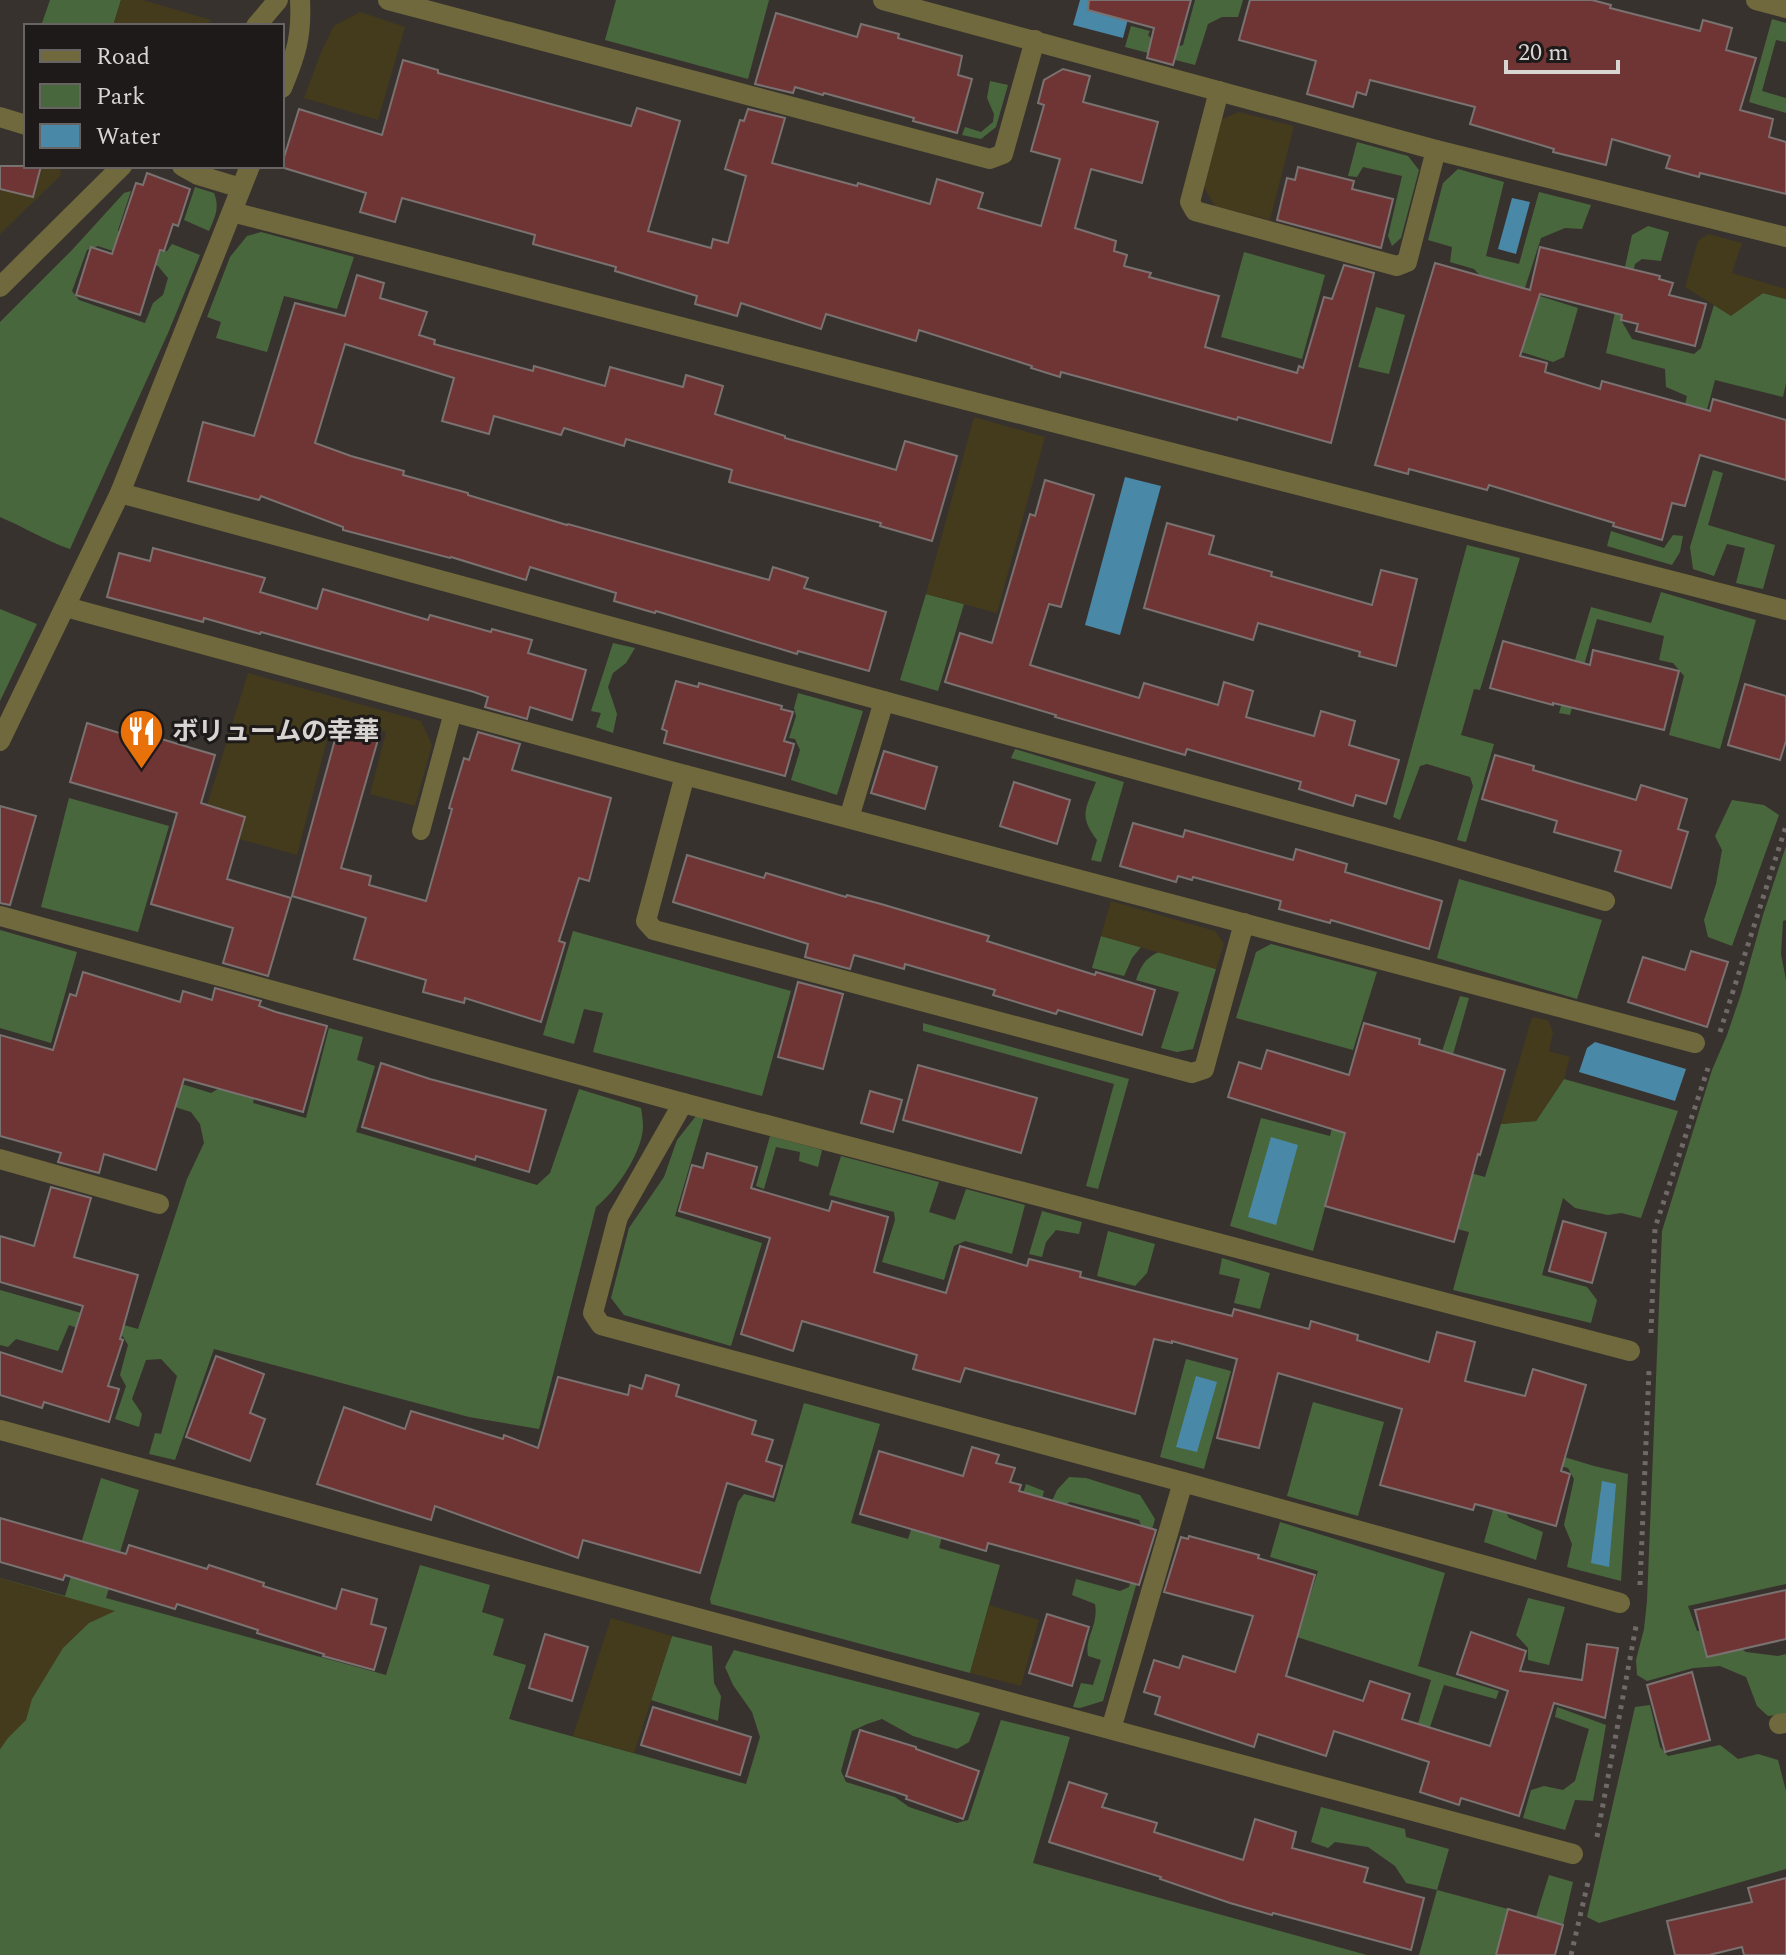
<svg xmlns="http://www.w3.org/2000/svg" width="1786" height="1955" font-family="Spectral,'Noto Sans JP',serif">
	<rect width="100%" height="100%" fill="#38322e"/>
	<g fill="#49673d" fill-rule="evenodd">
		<path d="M50 0H121L113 26H41Z"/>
		<path d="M616 0H769L748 79 605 40Z"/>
		<path d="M1195 0H1243L1238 17H1222L1208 24 1195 65 1125 47 1131 26 1150 31 1148 35C1156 45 1170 49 1183 45Z"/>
		<path d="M1772 19 1786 23V42L1776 40 1762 91 1786 98V113L1749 102Z"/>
		<path d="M990 81 1008 85 996 127 981 139 962 135 965 127 981 132 993 122 994 114 987 98Z"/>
		<path d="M1357 142 1408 156 1419 170 1401 238 1392 246 1388 236 1402 176 1363 167 1357 177 1348 176Z"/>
		<path d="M1458 169 1504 182 1486 256 1519 264 1539 192 1591 205 1582 229 1565 228 1541 238 1524 291 1578 308 1564 357 1553 362 1512 349 1484 280 1474 269 1450 262 1452 247 1428 240 1443 183Z"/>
		<path d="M195 187 214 193C220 208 215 217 209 231L184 220Z"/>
		<path d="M131 191 118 230 121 237 159 252 167 251 172 244 200 255 168 333 70 549C46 541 24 527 0 517V322L72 250 124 193ZM98 246 158 266 168 278 163 295 153 303 145 323 79 300 72 291 87 250Z"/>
		<path d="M1648 226 1669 232 1661 261 1642 259 1635 264 1621 320 1632 339 1694 354 1701 348 1714 305 1731 315 1763 293 1786 299V383L1783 397 1715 380 1699 439 1678 435 1687 396 1666 387 1665 369 1606 353 1632 235Z"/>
		<path d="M261 232 354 257 337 309 284 296 267 352 216 338 221 322 207 317 230 257 247 236Z"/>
		<path d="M1244 252 1325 275 1302 359 1221 337Z"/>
		<path d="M1376 307 1405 315 1389 374 1358 367Z"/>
		<path d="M1713 470 1723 473 1708 525 1775 545 1763 589 1736 583 1745 548 1727 544 1714 576 1693 569 1690 547Z"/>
		<path d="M1611 531 1664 548 1673 535 1683 536 1680 552 1672 565 1607 546Z"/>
		<path d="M1467 545 1520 558 1480 690 1474 689 1461 735 1494 744 1466 842 1457 840 1473 786 1470 777 1427 764 1420 766 1400 820 1393 817Z"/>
		<path d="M1661 592 1756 620 1720 749 1669 735 1684 676 1673 663 1659 660 1664 636 1597 619 1570 715 1559 713 1591 607 1651 623Z"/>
		<path d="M926 594 964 604 938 691 900 680Z"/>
		<path d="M0 609 37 624 0 701Z"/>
		<path d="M613 643 635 648 626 663 613 673 608 687 617 714 613 733 596 727 601 713 591 711Z"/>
		<path d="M798 693 863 711 837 795 791 780 800 750 795 739 789 738 796 716 794 708Z"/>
		<path d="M1015 749 1124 782 1101 862 1091 860 1097 840C1078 815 1086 809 1096 782L1011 758Z"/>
		<path d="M69 798 169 826 138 932 41 907Z"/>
		<path d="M1732 800 1764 805 1779 815 1732 946 1708 937 1704 920 1716 884 1722 850 1715 836Z"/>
		<path d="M1786 846V920L1783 921 1781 954 1786 980V1584L1688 1606 1697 1631 1717 1632 1746 1652 1778 1656 1786 1654V1714L1768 1716 1757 1706 1746 1677 1720 1666 1693 1668 1647 1681 1637 1675 1636 1660 1644 1629 1647 1601 1662 1231 1712 1070 1727 1035 1741 994 1763 915Z"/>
		<path d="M1459 879 1602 920 1577 999 1437 958Z"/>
		<path d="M0 930 77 952 51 1043 0 1028Z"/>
		<path d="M573 931 791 991 762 1096 593 1052 603 1013 584 1009 574 1044 543 1035Z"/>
		<path d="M1101 936 1141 947 1132 958 1124 976 1092 968Z"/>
		<path d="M1271 944 1377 972 1353 1050 1236 1018 1256 952Z"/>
		<path d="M1159 952 1216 969 1193 1049 1177 1052 1161 1048 1179 992 1136 980C1141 966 1145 958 1159 952Z"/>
		<path d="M1460 996 1469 998 1423 1160 1485 1177 1501 1124 1536 1121 1564 1079 1678 1111 1641 1218 1621 1213 1608 1215 1575 1208 1563 1198 1542 1275 1587 1287 1597 1300 1591 1323 1453 1290 1469 1232 1457 1229 1342 1146 1313 1251 1230 1226 1261 1118 1330 1136 1340 1097 1421 1116Z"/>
		<path d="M923 1023 1129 1079 1098 1189 1086 1186 1114 1084 923 1031Z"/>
		<path d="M329 1028 363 1037 357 1060 375 1066 356 1132 537 1185 550 1173 579 1089 641 1108C642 1114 643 1121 643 1127 642 1153 616 1191 596 1207L539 1429 469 1417 214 1349 175 1460 149 1454 155 1433 161 1434 177 1376 161 1359 146 1360 132 1399 142 1414 139 1427 115 1419 126 1386 120 1375 128 1345 120 1332 83 1330 69 1325 58 1351 16 1339 8 1347 0 1345V1290L138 1329 187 1179 204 1143 200 1124 191 1112 165 1104 172 1081 211 1093 223 1086 266 1048 253 1103 306 1118Z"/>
		<path d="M696 1116 704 1117 675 1216 762 1243 731 1346 624 1315 611 1298 629 1228 664 1177 677 1140Z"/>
		<path d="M770 1136 822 1150 818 1167 799 1161 800 1152 776 1147 764 1189 756 1186Z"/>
		<path d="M841 1156 939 1182 929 1212 955 1220 966 1189 1025 1205 1012 1254 965 1241 954 1246 944 1280 882 1262 895 1220 894 1212 829 1195Z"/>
		<path d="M1042 1211 1082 1222 1079 1234 1056 1230 1046 1242 1042 1257 1029 1254Z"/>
		<path d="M1108 1231 1155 1244 1147 1273 1135 1286 1097 1276Z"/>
		<path d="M1222 1258 1270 1273 1260 1309 1234 1303 1240 1279 1219 1274Z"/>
		<path d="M1186 1359 1231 1371 1204 1469 1160 1457Z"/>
		<path d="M1313 1402 1384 1422 1358 1516 1287 1496Z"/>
		<path d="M804 1403 880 1424 851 1523 908 1539 927 1482 955 1487 939 1548 1000 1565 970 1673 711 1604 710 1599 738 1502 744 1494 775 1502Z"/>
		<path d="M1512 1441 1594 1466 1628 1474 1621 1581 1567 1567 1572 1544 1564 1525 1574 1479 1568 1468 1524 1457 1502 1505 1509 1518 1543 1532 1536 1560 1484 1542Z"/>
		<path d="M1069 1477 1086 1478 1140 1495 1155 1519 1103 1701 1080 1708 1073 1707 1081 1683 1093 1685 1101 1660 1088 1656C1084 1638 1099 1625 1095 1604L1072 1595 1076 1579 1120 1591 1129 1587 1144 1533 1139 1520 1070 1502 1061 1508 1013 1526 1026 1484 1044 1491 1039 1511 1047 1512 1057 1490Z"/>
		<path d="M101 1478 139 1490 106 1598 386 1675 420 1565 490 1585 482 1612 504 1619 493 1655 526 1665 509 1719 746 1784 760 1737 752 1712 733 1685 725 1667 734 1650 980 1713 969 1742 957 1749 913 1736 882 1719 867 1724 852 1731 841 1771 846 1782 895 1797 909 1807 957 1823 968 1820 1001 1720 1070 1737 1033 1863 1367 1955H0V1749L8 1737 0 1578 65 1596Z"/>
		<path d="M1280 1522 1445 1573 1418 1666 1499 1691 1496 1699 1444 1685 1429 1730 1417 1727 1431 1680 1297 1637 1318 1571 1270 1557Z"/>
		<path d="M1528 1598 1565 1607 1549 1665 1528 1660V1648L1516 1635Z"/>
		<path d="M672 1636 712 1646 714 1683 721 1696 718 1721 651 1700Z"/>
		<path d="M1650 1705 1660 1747 1668 1756 1720 1745 1738 1759 1758 1754 1778 1760 1786 1791V1869L1599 1923 1587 1917 1635 1707Z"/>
		<path d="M1557 1707 1606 1725 1593 1801 1575 1800 1565 1830 1523 1818 1531 1790 1544 1786 1563 1790 1575 1781 1589 1729 1555 1717Z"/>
		<path d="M1321 1807 1405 1829 1406 1837 1449 1849 1437 1890 1508 1909 1496 1955H1419L1437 1890 1406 1883 1395 1866 1368 1847 1335 1842 1328 1848 1311 1842Z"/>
		<path d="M1549 1875 1573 1882 1563 1925 1536 1917Z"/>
	</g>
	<g fill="#433b1b">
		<path d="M121 0H143L211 20 206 26H113Z"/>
		<path d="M360 12 405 27 378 120 304 98 322 50 334 26Z"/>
		<path d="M1239 112 1294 126 1270 220 1215 206 1204 187 1222 119Z"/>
		<path d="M41 166H60L61 175 0 234V189L33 197Z"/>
		<path d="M1708 234 1742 243 1732 273 1786 289V299L1763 293 1731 316 1685 287 1698 241Z"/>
		<path d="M974 417 1045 437 997 613 926 594Z"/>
		<path d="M248 673 421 721 432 745 415 806 370 794 386 732 333 717 297 855 200 828Z"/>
		<path d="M1111 901 1215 931 1224 944 1216 969 1101 936Z"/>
		<path d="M1532 1017 1548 1020 1553 1032 1549 1051 1570 1057 1564 1079 1536 1121 1501 1124Z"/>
		<path d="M0 1578 115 1611 89 1623 63 1648 32 1699 26 1720 8 1738 0 1749Z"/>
		<path d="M989 1605 1039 1620 1021 1686 970 1673Z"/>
		<path d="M611 1618 672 1636 634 1753 573 1736Z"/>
	</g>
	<g fill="#4a88a8">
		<path d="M1080 0H1133L1123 38 1073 25Z"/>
		<path d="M1512 198 1530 202 1516 254 1498 249Z"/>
		<path d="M1125 477 1161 486 1120 635 1085 625Z"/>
		<path d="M1595 1042 1686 1069 1675 1101 1579 1072 1587 1048Z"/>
		<path d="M1271 1137 1298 1145 1276 1225 1248 1217Z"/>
		<path d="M1196 1376 1217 1382 1197 1452 1176 1447Z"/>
		<path d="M1602 1481 1616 1484 1609 1567 1591 1563Z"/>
	</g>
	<g fill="#6e3534" stroke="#7a7271" stroke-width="2">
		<path d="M1089 0H1191L1173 65 1147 58 1154 28 1088 10Z"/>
		<path d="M1250 0H1592L1611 5 1610 8 1700 31 1703 20 1732 28 1726 50 1756 58 1740 110 1773 119 1769 137 1786 142V194L1700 173 1699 177 1666 168 1670 156 1612 139 1606 165 1553 152 1554 149 1470 124 1475 107 1370 80 1366 95 1357 92 1353 107 1307 94 1316 61 1239 40Z"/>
		<path d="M776 13 857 37 861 24 899 34 898 38 962 56 958 75 972 79 957 133 913 121 914 118 824 93 823 95 795 87 793 93 755 84Z"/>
		<path d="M403 60 438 70V73L631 126 637 108 680 121 648 231 711 248 713 239 728 243 746 176 725 169 740 120 744 121 748 109 785 118 772 163 857 186 858 183 930 204 937 179 983 193 978 208 1041 226 1060 159 1031 151 1044 105 1038 103 1044 80 1063 69 1090 76 1083 102 1158 122 1142 183 1091 169 1075 228 1116 241 1114 251 1127 255 1124 266 1151 273 1149 277 1219 296 1205 347 1297 373 1299 366 1303 368 1324 297 1332 299 1344 265 1374 273 1331 443 1238 417 1237 420 1061 372 1060 377 1031 368 1032 366 919 330 916 341 826 314 821 329 741 303 737 316 695 304 697 296 615 271 616 267 533 244 535 235 402 198 395 222 360 212 366 193 281 167 299 109 382 135Z"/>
		<path d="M0 166H41L33 197 0 189Z"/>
		<path d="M1298 167 1354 181 1352 189 1393 199 1381 248 1277 220 1287 178 1295 180Z"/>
		<path d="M147 173 190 189 178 226 173 224 164 251 160 250 140 315 76 295 91 247 112 254 136 183 143 185Z"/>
		<path d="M1540 247 1660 276 1659 279 1673 283 1669 295 1706 304 1695 346 1636 331 1638 324 1621 320 1622 315 1540 294 1520 356 1547 363 1545 372 1600 389 1602 381 1710 411 1713 399 1786 420V480L1700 455 1685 506 1672 503 1662 540 1613 526 1614 523 1489 485 1487 490 1409 469 1408 474 1375 465 1435 263 1530 290Z"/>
		<path d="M357 275 384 283 380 298 427 312 419 335 435 340 434 344 533 371 534 366 605 386 610 367 683 387 686 375 723 386 715 414 785 436V438L896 470 905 441 957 456 932 541 880 526 881 523 729 482 732 470 626 439 624 446 564 428 561 435 494 416 489 434 442 421 454 378 345 344 315 443 351 456 404 471 403 475 468 493V495L567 525 568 524 769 580 773 567 808 578 804 588 886 612 869 671 798 651 797 654 656 611 655 613 614 601 616 593 530 567 526 580 451 557 450 558 343 530V527L261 496 259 500 188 481 203 422 254 436 295 303 345 316Z"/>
		<path d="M1045 480 1094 495 1061 607 1049 604 1030 665 1139 698 1144 683 1218 705 1224 682 1253 691 1246 717 1314 736 1321 711 1355 721 1349 745 1399 760 1386 804 1356 795 1353 806 1299 789 1301 782 1187 749 1185 755 1055 717 1056 715 945 682 960 633 992 643 1030 514 1035 516Z"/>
		<path d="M1167 523 1214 536 1209 554 1272 572 1271 576 1372 605 1381 570 1417 579 1396 666 1359 656 1360 652 1258 623 1253 640 1144 608Z"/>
		<path d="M153 548 265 578 260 592 317 609 323 589 428 620 430 615 491 632 492 629 532 640 528 653 586 670 572 720 530 707 527 719 485 707 488 697 474 692 261 632 260 634 204 618 203 622 107 597 119 553 150 561Z"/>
		<path d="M1503 641 1590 665 1593 650 1679 671 1664 730 1553 703V705L1490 688Z"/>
		<path d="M676 681 698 687 699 683 782 706 781 709 793 712 784 741 794 744 785 776 664 743 667 731 662 729Z"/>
		<path d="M1745 684 1786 696V741L1780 760 1728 745Z"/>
		<path d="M87 723 129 736 131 730 215 755 201 803 245 817 227 879 291 898 268 976 223 963 233 928 151 904 177 813 70 782Z"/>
		<path d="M339 725 379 736 341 868 371 876 369 885 426 901 452 809 449 808 464 758 469 760 478 732 520 744 512 770 611 798 589 881 579 878 559 941 565 943 541 1022 465 998 464 1003 423 992 426 980 354 959 366 918 292 896Z"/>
		<path d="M884 751 937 767 925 809 871 793Z"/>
		<path d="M1495 755 1534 766 1533 770 1636 800 1641 785 1687 799 1678 829 1688 832 1671 888 1615 871 1621 851 1554 832 1557 821 1482 799Z"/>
		<path d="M1014 782 1070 800 1057 844 1000 826Z"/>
		<path d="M0 806 36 816 10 905 0 903Z"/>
		<path d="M1133 823 1183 837 1185 830 1293 860 1296 849 1347 864 1345 872 1442 901 1429 949 1331 920 1330 923 1279 909 1281 901 1193 877 1192 880 1178 876 1176 882 1120 866Z"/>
		<path d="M687 855 764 878 766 873 846 897 847 895 881 904 989 936 987 941 1095 975 1096 972 1155 990 1142 1035 1058 1010 1056 1014 993 995 995 990 905 964 904 969 854 955 850 969 805 957 808 944 673 902Z"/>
		<path d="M1691 951 1728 962 1707 1027 1628 1002 1643 957 1685 970Z"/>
		<path d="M83 972 180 1002 183 991 212 1000 215 988 261 1001 259 1006 276 1012 327 1026 303 1112 184 1079 156 1170 104 1154 99 1173 58 1162 61 1153 0 1136V1035L53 1050 70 994 76 996Z"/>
		<path d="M798 982 843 994 823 1069 778 1057Z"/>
		<path d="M1364 1023 1420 1039 1419 1044 1505 1070 1480 1155 1478 1154 1454 1242 1325 1206 1345 1133 1228 1097 1239 1062 1261 1069 1267 1050 1349 1075Z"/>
		<path d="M381 1063 430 1079 546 1110 529 1172 476 1156 475 1160 362 1127Z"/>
		<path d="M918 1065 1037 1098 1021 1153 903 1120Z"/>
		<path d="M870 1091 902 1100 893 1132 861 1123Z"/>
		<path d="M707 1153 757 1167 751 1188 829 1211 832 1201 888 1217 874 1272 946 1293 960 1246 1027 1266 1029 1259 1081 1272 1080 1277 1232 1316 1234 1309 1309 1329 1311 1321 1358 1335 1357 1340 1429 1362 1437 1332 1475 1342 1465 1381 1525 1396 1533 1369 1586 1385 1561 1471 1570 1474 1556 1526 1475 1504 1473 1510 1380 1485 1402 1409 1278 1373 1259 1448 1217 1438 1237 1359 1172 1341V1343L1154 1339 1135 1414 965 1368 960 1382 913 1369 917 1355 802 1321 793 1351 741 1334 770 1238 679 1211 692 1165 703 1168Z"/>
		<path d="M51 1187 91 1198 74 1257 138 1275 120 1339 123 1340 108 1386 119 1389 109 1422 44 1402 42 1408 0 1395V1352L62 1372 83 1306 0 1282V1236L34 1246Z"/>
		<path d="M1563 1221 1606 1233 1592 1283 1549 1271Z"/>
		<path d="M216 1356 264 1374 250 1413 265 1419 250 1461 186 1437Z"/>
		<path d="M646 1375 679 1385 676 1396 756 1421 752 1434 773 1440 766 1461 782 1466 773 1497 727 1483 700 1573 583 1540 578 1558 435 1506 431 1520 317 1484 344 1407 405 1429 411 1411 503 1439 504 1435 538 1448 558 1377 628 1395 630 1385 642 1389Z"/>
		<path d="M972 1447 999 1455 996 1463 1015 1468 1010 1482 1021 1485 1019 1491 1156 1530 1139 1585 988 1543 986 1551 860 1514 879 1451 963 1476Z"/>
		<path d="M0 1518 126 1554 129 1545 207 1569 209 1565 264 1583 263 1586 336 1609 342 1589 377 1599 371 1624 386 1628 374 1670 323 1656 324 1654 257 1633 258 1630 177 1604 175 1609 65 1575 63 1580 0 1562Z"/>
		<path d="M1189 1536 1259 1555 1258 1558 1315 1575 1286 1676 1363 1701 1370 1681 1410 1694 1402 1719 1490 1746 1508 1691 1457 1674 1471 1632 1526 1651 1520 1671 1582 1680 1587 1644 1618 1648 1605 1718 1554 1703 1519 1816 1461 1798 1459 1805 1420 1792 1429 1762 1334 1731 1326 1756 1258 1734 1254 1747 1155 1714 1160 1697 1144 1692 1154 1660 1179 1668 1183 1656 1235 1672 1253 1616 1164 1592 1181 1537 1188 1539Z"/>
		<path d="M1786 1590V1639L1707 1657 1695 1610Z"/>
		<path d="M1047 1614 1089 1627 1072 1686 1029 1673Z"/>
		<path d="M545 1634 588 1647 572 1701 529 1688Z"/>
		<path d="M1692 1672 1710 1740 1665 1752 1647 1685Z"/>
		<path d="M653 1707 751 1737 740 1775 641 1745Z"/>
		<path d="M860 1730 916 1747V1749L979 1771 963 1819 906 1799 907 1796 846 1776Z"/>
		<path d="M1069 1782 1107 1794 1102 1807 1157 1823 1154 1832 1243 1860 1255 1819 1296 1832 1292 1848 1368 1868 1364 1882 1424 1898 1411 1950 1273 1913 1272 1915 1230 1903 1160 1879 1161 1877 1049 1842Z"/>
		<path d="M1786 1878V1955H1744L1742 1947 1709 1955H1675L1667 1921 1752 1902 1748 1888Z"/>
		<path d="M1508 1909 1563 1925 1555 1955H1496Z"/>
	</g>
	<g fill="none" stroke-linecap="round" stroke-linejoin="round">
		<g stroke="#6f6a67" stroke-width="5" stroke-dasharray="4 6" stroke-linecap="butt">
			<path d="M1720 1032 1786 826"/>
			<path d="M1651 1333 1655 1228 1708 1068"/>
			<path d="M1640 1585 1649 1371"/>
			<path d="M1597 1837 1636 1626"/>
			<path d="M1571 1955 1589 1878"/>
		</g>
		<path stroke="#6f693d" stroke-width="18" d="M421 831 453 712"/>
		<g stroke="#6f693d" stroke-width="20">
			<path d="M388 0 990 159 1003 154 1035 40"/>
			<path d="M883 0 1436 150 1786 237"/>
			<path d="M1756 0 1786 8"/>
			<path d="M282 88C296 55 302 36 300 0"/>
			<path d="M1219 91 1190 202 1195 211 1397 266 1407 262 1436 150"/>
			<path d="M0 117 26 125"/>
			<path d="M182 166 198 175 241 188"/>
			<path d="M232 212 1786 610"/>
			<path d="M120 493 1431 850 1605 901"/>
			<path d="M66 607 685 775 1695 1043"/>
			<path d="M0 741 120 493 250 166"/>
			<path d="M685 775 646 921 654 930 1192 1073 1204 1069 1244 923"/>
			<path d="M849 818 884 701"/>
			<path d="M0 916 683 1103 1630 1351"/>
			<path d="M683 1103 618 1217 593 1313 601 1325 1183 1482 1620 1603"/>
			<path d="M0 1159 159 1204"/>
			<path d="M0 1430 1573 1854"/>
			<path d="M1779 1724 1786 1723"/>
			<path d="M1111 1729 1183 1482"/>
		</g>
		<g stroke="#6f693d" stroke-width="20">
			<path d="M256 26 278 0"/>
			<path d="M0 287 122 166"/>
		</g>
	</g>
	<defs>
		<symbol id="restaurant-pin" viewBox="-11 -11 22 30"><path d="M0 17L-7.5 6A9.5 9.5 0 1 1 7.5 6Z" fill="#e8710a" stroke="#1d1a19"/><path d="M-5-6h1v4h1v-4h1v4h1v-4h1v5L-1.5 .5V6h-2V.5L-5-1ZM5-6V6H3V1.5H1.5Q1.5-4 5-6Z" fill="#fff"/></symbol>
	</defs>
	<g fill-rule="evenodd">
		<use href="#restaurant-pin" x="116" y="706" width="51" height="69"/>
	</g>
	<g text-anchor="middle" stroke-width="6" stroke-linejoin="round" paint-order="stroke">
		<g font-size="26" font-weight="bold" fill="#d8d4d2" stroke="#1d1a19" text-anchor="start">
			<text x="172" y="740">ボリュームの幸華</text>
		</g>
	</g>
	<rect x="24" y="24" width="260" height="144" fill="#1d1a19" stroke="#686463" stroke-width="2"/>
	<rect x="40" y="50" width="40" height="12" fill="#6f693d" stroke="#686463" stroke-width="2"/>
	<text x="96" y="64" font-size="24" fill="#d8d4d2">Road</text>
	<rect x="40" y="84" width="40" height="24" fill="#49673d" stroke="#686463" stroke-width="2"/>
	<text x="96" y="104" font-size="24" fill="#d8d4d2">Park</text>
	<rect x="40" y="124" width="40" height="24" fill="#4a88a8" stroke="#686463" stroke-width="2"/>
	<text x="96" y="144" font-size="24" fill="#d8d4d2">Water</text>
	<path d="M1506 60v12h112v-12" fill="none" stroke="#d8d4d2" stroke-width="4"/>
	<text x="1518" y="60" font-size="24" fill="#d8d4d2" stroke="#1d1a19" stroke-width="6" paint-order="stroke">20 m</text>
</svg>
